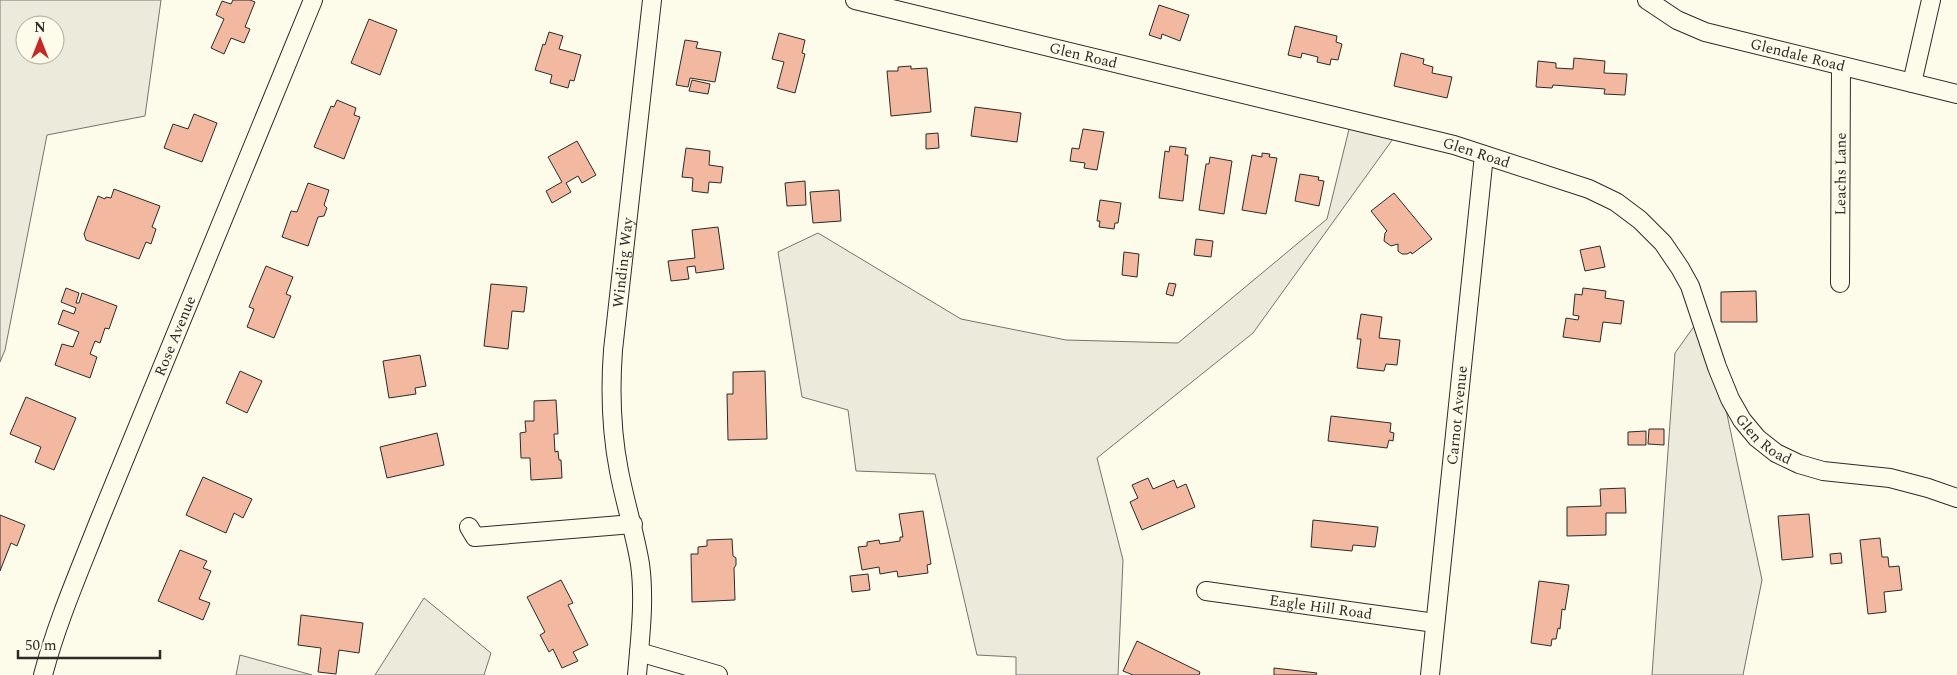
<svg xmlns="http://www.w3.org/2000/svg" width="1957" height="675" font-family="Spectral,serif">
	<rect width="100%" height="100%" fill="#fdfbea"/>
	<g fill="#ecebdb" stroke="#74746e" fill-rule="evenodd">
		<path d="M0 0H161L145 116 47 135 5 350 0 362ZM25 25H55V55H25Z"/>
		<path d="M1351 121 1398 132 1253 333 1097 458 1123 560 1118 675H1016V657L977 655 935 474 856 471 848 410 802 397 778 252 818 233 961 319 1066 340 1178 343 1327 219Z"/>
		<path d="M1700 318 1717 367 1762 580 1743 675H1652L1675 353Z"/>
		<path d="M424 598 491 653 484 675H375Z"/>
		<path d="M240 655 312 675H236Z"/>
	</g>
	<g fill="#f2b8a0" stroke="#2b2b2b">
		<path d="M233 0H250L255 2 245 27 250 29 244 43 231 38 224 54 211 48 224 19 216 15 222 1 231 4Z"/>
		<path d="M1159 5 1189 15 1180 41 1162 34 1161 39 1149 35Z"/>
		<path d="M369 19 397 30 380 75 351 63Z"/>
		<path d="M1295 26 1337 36 1336 42 1342 44 1338 60 1331 59 1330 65 1317 62 1318 57 1302 53 1301 58 1288 55Z"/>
		<path d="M549 32 563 36 559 49 581 55 574 81 570 80 568 88 550 83 552 75 535 70 543 44 545 45Z"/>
		<path d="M779 33 805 40 802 53 805 54 795 93 777 88 784 62 772 59Z"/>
		<path d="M685 40 698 42 696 48 721 52 715 82 690 78 688 87 676 85Z"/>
		<path d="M1401 53 1424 59 1423 64 1433 67 1432 73 1452 77 1447 98 1394 86Z"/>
		<path d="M1574 58 1605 61 1604 73 1627 74 1625 95 1604 94 1605 89 1553 85 1552 88 1536 87 1538 61 1556 63V68L1573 69Z"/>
		<path d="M911 66V69L927 68 931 112 891 116 887 71H898V67Z"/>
		<path d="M692 80 710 84 708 94 689 91Z"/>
		<path d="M337 100 356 108 354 115 360 117 344 159 314 147 331 106 334 107Z"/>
		<path d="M975 107 1021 113 1017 142 971 136Z"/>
		<path d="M194 114 217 123 202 162 164 148 173 124 188 129Z"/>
		<path d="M1083 129 1104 132 1097 170 1084 168 1085 163 1070 161 1072 148 1079 149Z"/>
		<path d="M938 133 939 148 926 149V134Z"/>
		<path d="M577 141 596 175 582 183 578 176 566 183 571 192 552 203 546 191 562 182 548 157Z"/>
		<path d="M1170 146 1186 148 1185 155H1188L1183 201 1159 198 1165 151 1169 152Z"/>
		<path d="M686 148 710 151 709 165 723 167 721 183 709 182 708 193 692 191 693 178 682 177Z"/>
		<path d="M1262 153 1270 154 1269 157 1277 158 1266 214 1242 210 1252 155 1262 157Z"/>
		<path d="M1210 157 1232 161 1224 214 1199 210 1206 164H1209Z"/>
		<path d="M1300 174 1319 177 1318 180 1324 181 1319 206 1295 201Z"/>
		<path d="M805 181 806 205 787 206 785 183Z"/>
		<path d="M308 183 329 190 324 205 327 208 324 216 318 217 308 246 282 237 291 211 297 212Z"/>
		<path d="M114 189 160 206 152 227 156 229 151 244 146 242 139 259 86 240 84 234 98 196 105 199 106 197 111 198Z"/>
		<path d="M839 190 841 221 813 223 810 192Z"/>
		<path d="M1394 193 1432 239 1412 254 1411 252 1407 254H1402L1398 251V244L1391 246 1384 241 1385 233 1387 231 1371 211Z"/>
		<path d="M1100 200 1121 203 1118 223H1115L1114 229 1099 227 1100 221H1097Z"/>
		<path d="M718 227 724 269 696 273 695 266 687 267 689 279 671 281 668 261 695 258 692 230Z"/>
		<path d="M1196 239 1213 241 1211 257 1194 255Z"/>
		<path d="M1600 246 1605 267 1585 271 1580 250Z"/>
		<path d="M1124 252 1139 254 1137 277 1122 275Z"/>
		<path d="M266 266 293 277 286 294 291 296 274 338 247 327 254 309 249 307Z"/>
		<path d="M1169 283 1176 284 1173 296 1166 294Z"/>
		<path d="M491 284 527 287 524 312 512 311 508 349 484 346Z"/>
		<path d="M66 288 79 293 76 303H79L82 293 117 306 109 329 105 328 100 343 95 341 90 354 97 357 90 378 55 365 62 344 73 347 79 332 58 324 63 310 74 314 76 308 61 302Z"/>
		<path d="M1583 288 1606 291 1605 298 1624 301 1621 324 1603 322 1600 342 1563 337 1566 318 1578 320 1579 316 1573 315 1575 294 1582 295Z"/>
		<path d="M1756 291 1757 322H1721V292Z"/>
		<path d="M1361 314 1382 317 1379 338 1400 340 1397 365 1386 364 1384 371 1357 368 1361 339H1357Z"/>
		<path d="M420 355 426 386 415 388 416 394 389 398 383 361Z"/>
		<path d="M240 371 262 381 247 413 226 403Z"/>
		<path d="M765 371 767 439 728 440 727 394H733V372Z"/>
		<path d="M26 397 76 418 54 470 35 462 41 447 10 434Z"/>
		<path d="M556 400 558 434H554L555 452 558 451 559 460H561L562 478 531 480 530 458H521L520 433 526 432 525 421H534V401Z"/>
		<path d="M1331 416 1391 423 1390 432 1394 433 1393 441 1389 440 1387 448 1328 441Z"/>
		<path d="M1649 429H1664V445L1648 444Z"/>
		<path d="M1646 431V445H1628V432Z"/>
		<path d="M437 433 444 465 387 478 380 447Z"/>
		<path d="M203 477 252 499 243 518 234 513 226 533 186 515Z"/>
		<path d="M1148 478 1153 489 1174 480 1177 488 1186 484 1195 507 1142 530 1130 502 1138 498 1132 485Z"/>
		<path d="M1625 488 1626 513H1606V535L1567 536V507L1601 506 1600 489Z"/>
		<path d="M923 511 931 564 927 565 928 573 898 577 897 571 880 574 879 567 862 570 858 547 867 546V542L879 540 880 544 900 541V537H903L899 514Z"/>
		<path d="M1809 514 1813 557 1782 560 1778 516Z"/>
		<path d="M0 515 25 525 17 546 11 543 0 571Z"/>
		<path d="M1313 520 1378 527 1375 547 1353 545 1352 551 1311 547Z"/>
		<path d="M1880 538 1882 557H1888L1889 567 1899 566 1902 590 1884 592 1886 612 1868 614 1860 540Z"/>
		<path d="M732 539 733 556 736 558V565L734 568 735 600 692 602 691 554H698V547L707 546V540Z"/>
		<path d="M180 550 207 561 203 568 211 571 199 599 210 603 203 620 158 601Z"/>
		<path d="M1841 553 1842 563 1831 564 1830 554Z"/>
		<path d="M868 574 870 590 852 592 850 576Z"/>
		<path d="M561 580 573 603 568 605 588 645 573 652 578 661 562 668 553 649 549 652 540 635 545 632 527 597Z"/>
		<path d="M1539 581 1569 585 1565 610 1562 609 1560 629 1558 628 1556 639H1552L1551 646 1531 643Z"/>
		<path d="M301 615 363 623 359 653 339 650 336 674 318 672 321 648 298 645Z"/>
		<path d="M1137 641 1200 672 1199 675H1133L1123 671Z"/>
		<path d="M1274 668 1317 673 1316 675H1274Z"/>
	</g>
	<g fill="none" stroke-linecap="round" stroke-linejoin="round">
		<defs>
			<g id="minor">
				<path id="s1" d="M855 0 1454 145 1589 189 1616 202 1640 220 1663 243 1680 268 1690 286 1717 367 1730 399 1742 420 1757 438 1776 453 1799 464 1823 471 1890 478 1928 488 1957 498"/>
				<path id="s2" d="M1647 0 1677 20 1705 32 1957 94"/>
				<path d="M1912 83 1931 0"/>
				<path id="s3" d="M1840 283 1841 66"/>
				<path d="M469 527 475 537 633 524"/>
				<path id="s4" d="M1206 591 1435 623"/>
				<path d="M639 652 718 675"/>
				<path id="s5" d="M43 675C57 622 79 572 99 521L313 0"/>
				<path id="s6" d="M637 675C640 639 645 600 640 564 635 533 625 503 619 471 611 430 610 391 613 350L652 0"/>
				<path id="s7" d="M1430 675 1484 155"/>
			</g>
		</defs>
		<use href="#minor" stroke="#2b2b2b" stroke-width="20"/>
		<use href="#minor" stroke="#fdfbea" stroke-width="18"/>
	</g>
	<g text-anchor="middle" stroke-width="4" stroke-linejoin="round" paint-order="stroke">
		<g font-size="15" fill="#2b2b2b" stroke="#fdfbea">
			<text dy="5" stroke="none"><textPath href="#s2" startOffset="162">Glendale Road</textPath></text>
			<text dy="5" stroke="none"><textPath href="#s1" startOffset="235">Glen Road</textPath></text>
			<text dy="5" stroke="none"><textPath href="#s1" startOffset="640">Glen Road</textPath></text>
			<text dy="5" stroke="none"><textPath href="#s3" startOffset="109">Leachs Lane</textPath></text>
			<text dy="5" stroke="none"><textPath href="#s6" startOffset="416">Winding Way</textPath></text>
			<text dy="5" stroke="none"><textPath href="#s5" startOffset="364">Rose Avenue</textPath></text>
			<text dy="5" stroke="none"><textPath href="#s7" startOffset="261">Carnot Avenue</textPath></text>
			<text dy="5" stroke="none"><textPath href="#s1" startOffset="1075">Glen Road</textPath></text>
			<text dy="5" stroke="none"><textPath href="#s4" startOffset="116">Eagle Hill Road</textPath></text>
		</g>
	</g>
	<g transform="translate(40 40)"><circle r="24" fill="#fdfbea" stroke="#a9a89e"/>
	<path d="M0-4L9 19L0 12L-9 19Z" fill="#c62828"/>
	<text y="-8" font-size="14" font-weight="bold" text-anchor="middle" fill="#2b2b2b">N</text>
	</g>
	<path d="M18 650v8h142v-8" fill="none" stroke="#2b2b2b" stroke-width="2.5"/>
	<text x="25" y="650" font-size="15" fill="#2b2b2b" stroke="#fdfbea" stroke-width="4" paint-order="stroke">50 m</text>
</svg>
